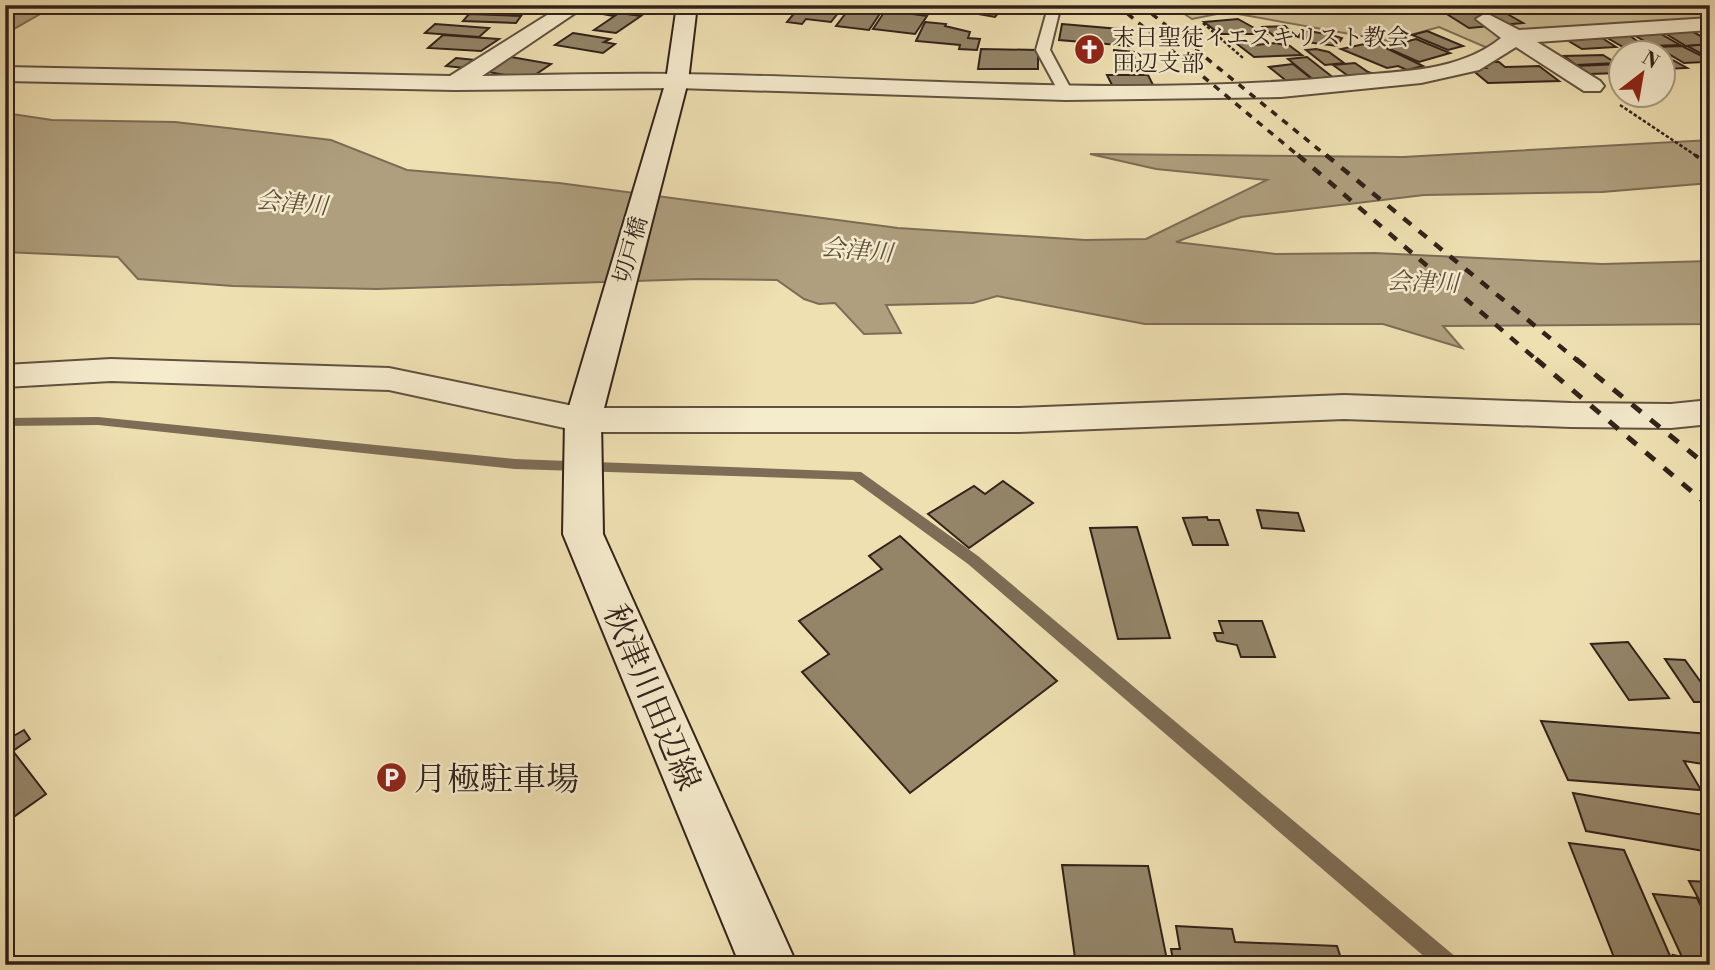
<svg xmlns="http://www.w3.org/2000/svg" width="1715" height="970" font-family="'Libre Bodoni','Noto Serif JP',serif">
	<rect width="100%" height="100%" fill="#efe0b2"/>
	<filter id="stains"><feTurbulence type="fractalNoise" baseFrequency=".00286" numOctaves="4"/><feColorMatrix values="0 0 0 0 .2 0 0 0 0 .09 0 0 0 0 .02 0 0 0 .5 -.17"/></filter>
	<radialGradient id="worn" r=".72"><stop offset=".6" stop-color="#630" stop-opacity="0"/><stop offset="1" stop-color="#630" stop-opacity=".3"/></radialGradient>
	<path fill="#cfc098" stroke="#807159" stroke-width="2" d="M1171 5H1710V24L1515 37 1497 52 1439 27 1389 41 1227 12 1192 19Z"/>
	<g fill="#af9f7e" stroke="#7d6d56" stroke-width="2">
		<path d="M18 5H56L5 34V13Z"/>
		<path d="M5 113 52 120 175 122 331 140 407 170 559 183 898 228 1085 240 1146 239 1267 180 1156 169 1090 154 1403 157 1710 140V183L1602 192 1424 195 1241 217 1176 242 1276 254 1375 253 1602 264 1710 261V324L1443 326 1462 348 1383 324H1145L997 296 973 303 886 305 901 333 864 334 835 303 819 304 804 299 777 280 698 279 377 289 233 286 138 279 118 257 5 252Z"/>
	</g>
	<g fill="none" stroke-linecap="round" stroke-linejoin="round">
		<path fill="#7d6d56" fill-rule="evenodd" d="M98 417 515 459 861 472 978 556 1457 958 1460 965H1434L968 564 853 480 515 469 98 425 5 426V418Z"/>
	</g>
	<g fill="#948569" stroke="#32221a" stroke-width="2">
		<path d="M485 5H542L536 12 507 8 502 13 478 12Z"/>
		<path d="M587 5H627L613 16 581 10Z"/>
		<path d="M629 5H659L651 12 621 11Z"/>
		<path d="M801 5H819L842 8 831 22 806 19 802 24 787 22Z"/>
		<path d="M972 7 1000 11 995 17 966 12Z"/>
		<path d="M1495 7 1523 23 1469 28 1442 11Z"/>
		<path d="M849 9 881 12 869 30 836 26Z"/>
		<path d="M890 12 905 13 927 16 915 34 873 29 883 14Z"/>
		<path d="M619 13 641 16 616 33 594 30Z"/>
		<path d="M469 14 521 16 516 23 463 21Z"/>
		<path d="M1238 19 1265 34H1220L1204 22Z"/>
		<path d="M925 22 946 24 945 26 970 32 968 38 980 39 977 50 959 49 960 45 916 41Z"/>
		<path d="M435 24 489 28 479 37 425 33Z"/>
		<path d="M1062 24 1131 30 1130 46 1059 40Z"/>
		<path d="M1285 26 1296 36 1275 37 1263 27Z"/>
		<path d="M1686 28 1710 41V44L1686 46 1663 32Z"/>
		<path d="M1303 30 1331 35 1342 38 1337 46 1306 42 1308 40 1298 37Z"/>
		<path d="M1654 30 1680 45 1653 46 1627 31Z"/>
		<path d="M1427 31 1463 46 1448 50 1412 35Z"/>
		<path d="M1625 32 1637 41 1658 50 1630 51 1599 33Z"/>
		<path d="M573 33 610 39 604 42 615 44 603 53 555 45Z"/>
		<path d="M443 35 499 39 481 51 428 48Z"/>
		<path d="M1602 38 1616 47 1582 49 1567 40Z"/>
		<path d="M1416 39 1450 53 1419 62 1385 47Z"/>
		<path d="M1252 42 1256 45 1275 43 1290 46 1302 55 1254 57 1236 43Z"/>
		<path d="M1369 43 1382 46 1423 66 1407 70 1398 66 1387 68 1341 49Z"/>
		<path d="M1710 44V53L1702 54 1687 46Z"/>
		<path d="M1682 46 1710 60V65L1704 62 1684 63 1657 47Z"/>
		<path d="M981 49 1038 50V69H978Z"/>
		<path d="M1316 49 1329 52 1344 63 1325 65 1306 50Z"/>
		<path d="M1114 50 1134 52 1135 69 1114 67Z"/>
		<path d="M1662 54 1687 68 1664 69 1674 71 1666 72 1662 69Z"/>
		<path d="M1603 55 1616 63 1576 65 1564 56Z"/>
		<path d="M511 57 551 64 529 79 488 72Z"/>
		<path d="M1307 57 1335 79 1315 81 1288 59Z"/>
		<path d="M456 58 475 60 465 68 446 66Z"/>
		<path d="M1479 62H1499L1505 67 1539 66 1559 81 1488 83 1470 68H1486Z"/>
		<path d="M1355 63 1368 72 1378 75H1347L1333 65Z"/>
		<path d="M1293 64 1313 80 1289 83 1269 67Z"/>
		<path d="M1620 64V73L1589 74 1577 66Z"/>
		<path d="M1107 75H1148L1153 85H1112Z"/>
		<path d="M1003 481 1033 503 969 548 928 514 974 486 985 494Z"/>
		<path d="M1257 510 1298 513 1304 531 1262 528Z"/>
		<path d="M1207 517 1208 520H1219L1228 545H1193L1183 518Z"/>
		<path d="M1137 527 1170 638 1118 639 1090 528Z"/>
		<path d="M900 536 1057 681 910 793 802 672 829 654 799 621 882 569 869 556Z"/>
		<path d="M1219 621H1262L1275 657H1241L1237 645 1217 641 1214 633H1223Z"/>
		<path d="M1628 642 1669 698 1629 700 1591 644Z"/>
		<path d="M1665 659 1685 660 1710 695V702H1694Z"/>
		<path d="M1541 721 1710 734V765L1684 761 1701 790 1568 780Z"/>
		<path d="M24 730 30 739 13 751 46 794 5 823V741Z"/>
		<path d="M1573 793 1710 816V852L1586 831Z"/>
		<path d="M1569 843 1624 850 1674 965H1617Z"/>
		<path d="M1062 865 1148 866 1168 965H1076Z"/>
		<path d="M1689 881 1710 882V920Z"/>
		<path d="M1653 894 1697 898 1710 925V965H1677L1673 955 1682 957Z"/>
		<path d="M1176 926 1232 929 1235 942 1337 946 1343 965H1174L1171 949H1180Z"/>
	</g>
	<g fill="none" stroke-linecap="round" stroke-linejoin="round">
		<defs>
			<path id="lane" d="M1034 5H1055L1060 9 1050 50 1073 93 1071 96H1061L1036 50 1047 11Z"/>
			<g id="street">
				<path d="M563 5H587L482 76C547 75 612 73 678 74 901 77 1126 98 1350 76 1401 71 1459 72 1501 38L1476 19 1486 13 1519 30 1710 18V30L1537 42 1600 81 1604 86 1600 91H1584L1516 47 1479 70 1421 83 1281 97 1066 100 677 88 455 90 5 81V67L450 76Z"/>
				<path d="M111 359 389 368 583 408H1019L1344 395 1571 403 1671 404 1710 400V424L1671 428 1571 427 1344 419 1019 432H583L389 390 111 381 5 387V365Z"/>
			</g>
			<path id="secondary" d="M677 5H697L688 81 601 420 603 534 797 965H740L563 534 565 420 666 81Z"/>
		</defs>
		<use href="#lane" stroke="#615240" stroke-width="4"/>
		<use href="#street" stroke="#615240" stroke-width="4"/>
		<use href="#secondary" stroke="#32221a" stroke-width="4"/>
		<g stroke="#32221a" stroke-width="2.5" stroke-dasharray="3.5 2" stroke-linecap="butt">
			<path d="M1203 23 1243 58"/>
			<path d="M1620 105 1698 157"/>
		</g>
		<path stroke="#32221a" stroke-width="3.5" stroke-dasharray="4.5 2.5" stroke-linecap="butt" d="M1695 155 1710 165"/>
		<use href="#lane" fill="#f5ebcd" fill-rule="evenodd"/>
		<use href="#street" fill="#f5ebcd" fill-rule="evenodd"/>
		<use href="#secondary" fill="#f5ebcd" fill-rule="evenodd"/>
		<g stroke="#32221a" stroke-width="3.5" stroke-dasharray="7 7" stroke-linecap="butt">
			<path d="M1117 5 1300 157"/>
			<path d="M1141 5 1328 157"/>
		</g>
		<g stroke="#32221a" stroke-width="4.5" stroke-dasharray="10 10" stroke-linecap="butt">
			<path d="M1298 155 1538 361"/>
			<path d="M1326 155 1578 361"/>
		</g>
		<g stroke="#32221a" stroke-width="5" stroke-dasharray="12 12" stroke-linecap="butt">
			<path d="M1536 359 1710 507"/>
			<path d="M1576 359 1710 468"/>
		</g>
	</g>
	<defs>
		<symbol id="church-disc" viewBox="-11 -11 22 22"><circle r="9.5" fill="#8f2418" stroke="#f5ebcd"/><path d="M-1.2-6h2.4v3.5h3.3v2.4h-3.3V6h-2.4V-.1h-3.3v-2.4h3.3Z" fill="#fff"/></symbol>
		<symbol id="parking-disc" viewBox="-11 -11 22 22"><circle r="9.5" fill="#8f2418" stroke="#f5ebcd"/><path d="M-3.5-5.5H1a3.5 3.5 0 0 1 0 7H-1V5.5H-3.5ZM-1-3.4V-.6H.8a1.4 1.4 0 0 0 0-2.8Z" fill="#fff"/></symbol>
	</defs>
	<g fill-rule="evenodd">
		<use href="#church-disc" x="1072" y="32" width="35" height="35"/>
		<use href="#parking-disc" x="374" y="760" width="35" height="35"/>
	</g>
	<g text-anchor="middle" stroke-width="5" stroke-linejoin="round" paint-order="stroke">
		<g font-size="23" fill="#32221a" stroke="#f5ebcd" text-anchor="start">
			<text x="1112" y="45">末日聖徒イエスキリスト教会<tspan x="1112" dy="26">田辺支部</tspan></text>
		</g>
		<g font-size="23" fill="#32221a" stroke="#f5ebcd">
			<text transform="translate(630 250) rotate(-74)" y="8">切戸橋</text>
		</g>
		<g font-size="24" font-style="italic" fill="#5e4e3d" stroke="#f5ebcd">
			<text transform="translate(292 203) rotate(5)" y="8">会津川</text>
			<text transform="translate(857 250) rotate(5)" y="8">会津川</text>
			<text transform="translate(1423 282) rotate(2)" y="8">会津川</text>
		</g>
		<g font-size="33" fill="#32221a" stroke="#f5ebcd">
			<text transform="translate(653 697) rotate(67)" y="12">秋津川田辺線</text>
		</g>
		<g font-size="33" fill="#32221a" stroke="#f5ebcd" text-anchor="start">
			<text x="414" y="790">月極駐車場</text>
		</g>
	</g>
	<rect width="1715" height="970" fill="none" stroke="#efe0b2" stroke-width="28"/>
	<rect x="7" y="7" width="1701" height="956" fill="none" stroke="#32221a" stroke-width="3.5"/>
	<rect x="14" y="14" width="1687" height="942" fill="none" stroke="#32221a" stroke-width="2"/>
	<g transform="translate(1642 74) rotate(31)"><circle r="33" fill="#f5ebcd" stroke="#a79b85" stroke-width="2"/>
	<path d="M0-5L12 26L0 18L-12 26Z" fill="#8f2418"/>
	<text y="-10" font-size="19" font-weight="bold" text-anchor="middle" fill="#32221a">N</text>
	</g>
	<rect width="100%" height="100%" filter="url(#stains)"/>
	<rect width="100%" height="100%" fill="url(#worn)"/>
</svg>
